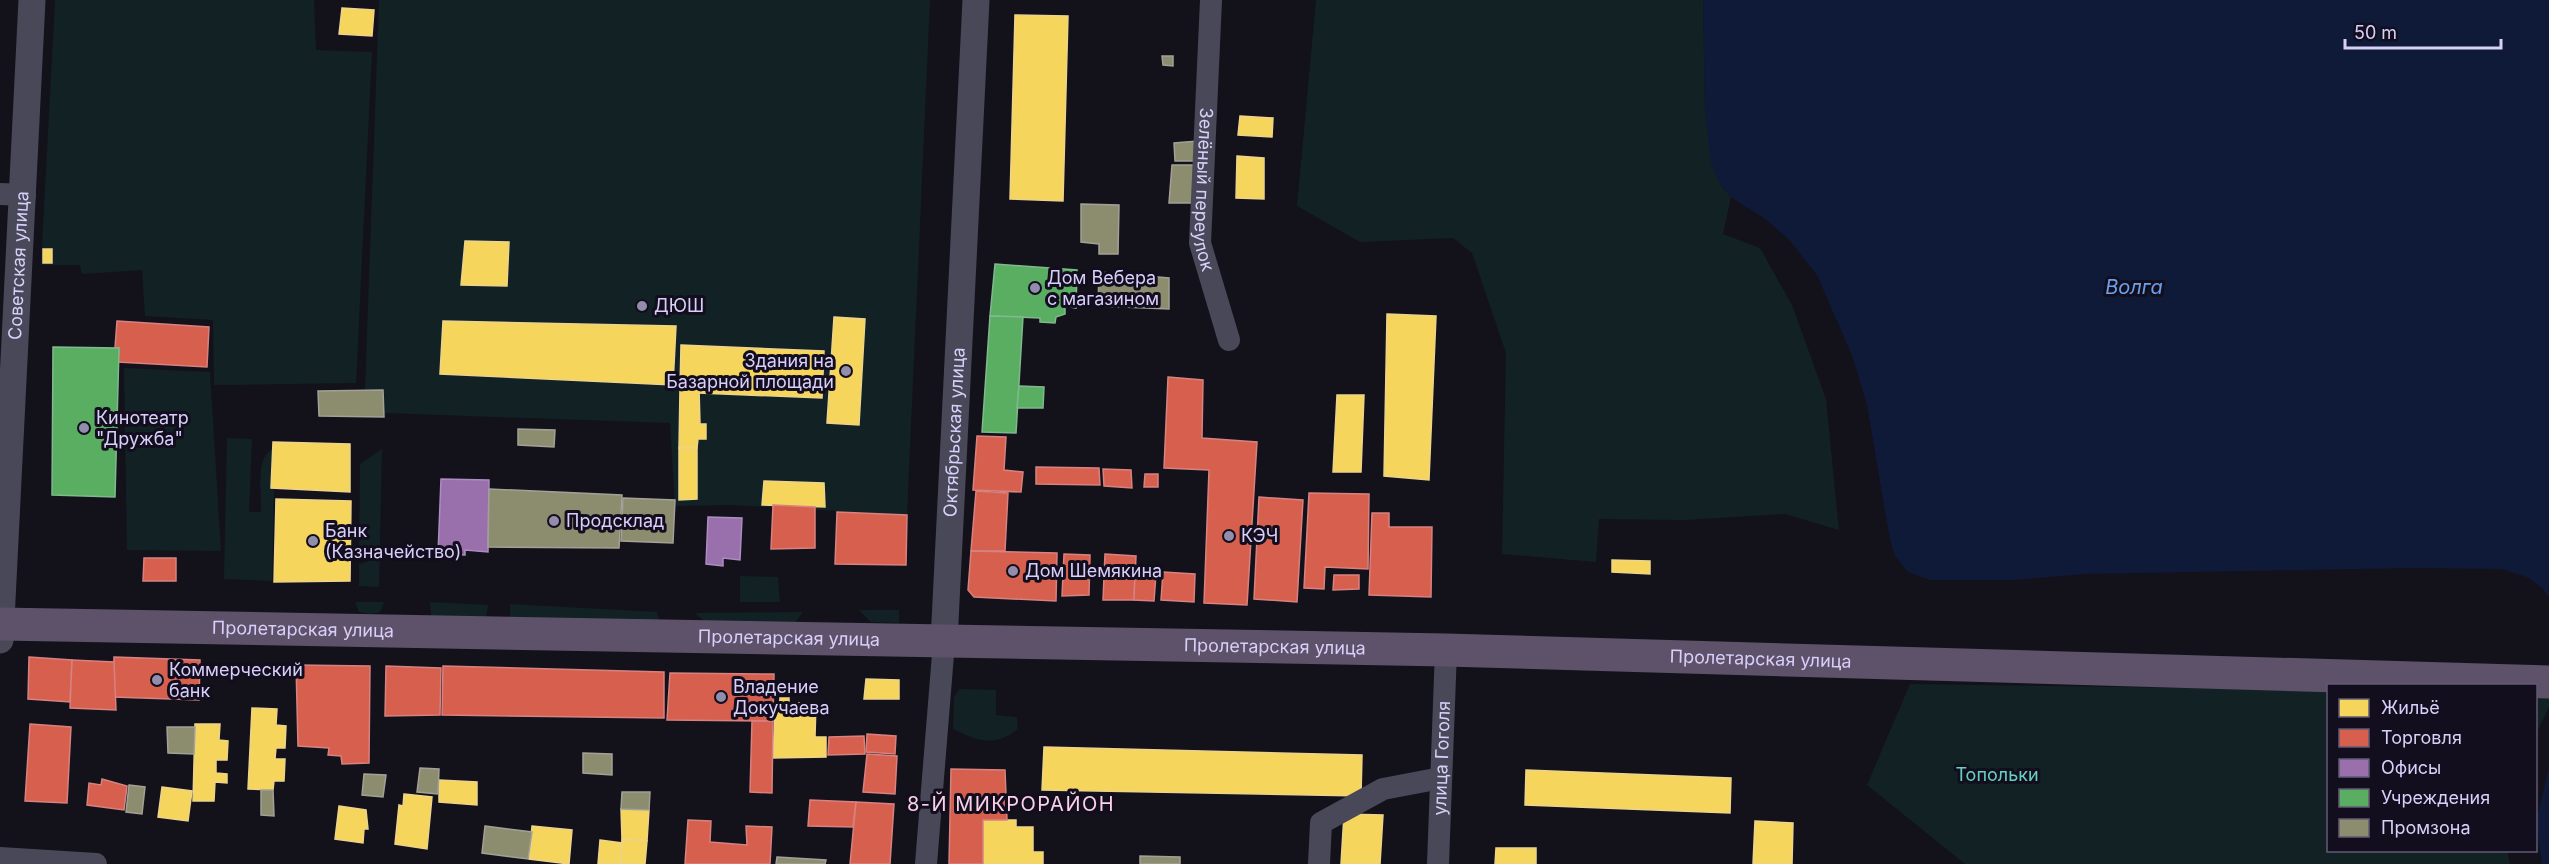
<svg xmlns="http://www.w3.org/2000/svg" width="2549" height="864" font-family="Inter,sans-serif">
	<rect width="100%" height="100%" fill="#13121a"/>
	<g fill="#122224">
		<path d="M55 0H314L316 50 372 52 356 383 214 385 213 320 145 316 142 270 82 274 80 265H41Z"/>
		<path d="M379 0H930L907 515 732 505 675 506 670 423 384 413 383 391 365 390Z"/>
		<path d="M1316 0H1703L1705 109 1721 186 1731 197 1723 234 1760 248 1792 305 1826 399 1839 530 1785 514 1685 520 1599 519 1596 562 1502 554 1506 353 1472 253 1453 238 1360 242 1297 206Z"/>
		<path d="M124 368 210 372 221 551 127 550Z"/>
		<path d="M227 438 252 439 249 512H261C262 493 254 455 275 448L272 581 224 579Z"/>
		<path d="M382 449 379 587 359 586V564L377 559 359 555 360 464Z"/>
		<path d="M740 576 778 577 780 602H740Z"/>
		<path d="M355 602H384L380 612 371 614 359 612Z"/>
		<path d="M430 602 488 605 486 618 431 616Z"/>
		<path d="M510 604 657 612 660 624 510 617Z"/>
		<path d="M859 610H899V623L871 622Z"/>
		<path d="M803 612 794 624 706 623 695 613Z"/>
		<path d="M1910 684 2328 690V850L2507 851 2510 864H1965L1867 785Z"/>
		<path d="M959 689 996 690V715L1017 717 1018 729C993 748 979 741 953 729L954 697Z"/>
		<path d="M2536 693 2549 694V707L2536 734Z"/>
	</g>
	<g fill="#0f1a38">
		<path d="M1703 0H2549V597L2541 587 2527 577 2501 569 2415 568 2085 574 2014 580H1930L1908 572 1895 556 1890 540 1867 405 1853 358 1817 275 1790 241 1768 221 1731 197 1721 186 1711 164 1705 109Z"/>
		<path d="M2549 767V864H2542L2536 822Z"/>
	</g>
	<g fill="#f6d55c" stroke="#edd38b" stroke-width="1.5">
		<path d="M342 8 374 10 372 36 339 34Z"/>
		<path d="M1015 15 1068 16 1063 201 1010 199Z"/>
		<path d="M1240 116 1273 118 1272 137 1238 135Z"/>
		<path d="M1237 156 1264 158V199L1236 198Z"/>
		<path d="M465 241 509 242 507 286 461 285Z"/>
		<rect x="43" y="249" width="9" height="14"/>
		<path d="M1387 314 1436 316 1429 480 1384 476Z"/>
		<path d="M834 317 865 319 859 425 827 423Z"/>
		<path d="M443 321 676 326 673 385 440 374Z"/>
		<path d="M681 345 824 351 822 398 699 393V388H680Z"/>
		<path d="M680 388H699L700 424H706V439H698L697 448H679Z"/>
		<path d="M1337 395H1364L1361 472H1333Z"/>
		<path d="M273 442 350 444V492L271 488Z"/>
		<path d="M679 448H697V499L679 500Z"/>
		<path d="M764 481 824 483 825 507 762 505Z"/>
		<path d="M276 499 351 501 350 581 274 582Z"/>
		<path d="M1612 560 1650 561V574L1612 572Z"/>
		<path d="M866 679 899 680V699H864Z"/>
		<path d="M780 698H789V703H816L815 737H826V757L773 758 775 711H779Z"/>
		<path d="M252 708 277 709 276 725 286 726 285 748H276L275 759H285L284 781H274L273 790 248 789Z"/>
		<path d="M195 724H220L219 740 228 741 227 760H216V773L227 774V783L215 782 214 801H193Z"/>
		<path d="M1044 747 1362 755 1361 796 1042 790Z"/>
		<path d="M1526 770 1731 778 1730 813 1525 805Z"/>
		<path d="M439 780 477 782V805L439 802Z"/>
		<path d="M162 787 192 791 188 821 158 817Z"/>
		<path d="M404 794 432 797 427 849 395 844 399 805 403 806Z"/>
		<path d="M339 806 366 810 368 829H364L363 843 335 839Z"/>
		<path d="M621 809 649 810 647 841 622 839Z"/>
		<path d="M1344 814 1383 815 1380 864H1341Z"/>
		<path d="M983 820H1016V827H1033V852H1043V864H983Z"/>
		<path d="M1755 821 1793 823 1792 864H1753Z"/>
		<path d="M532 826 572 830 569 864 529 859Z"/>
		<path d="M622 839 647 841 645 864H620Z"/>
		<path d="M600 840 622 843 620 864H598Z"/>
		<path d="M1496 848H1536V864H1495Z"/>
	</g>
	<g fill="#d6604d" stroke="#d78181" stroke-width="1.5">
		<path d="M117 321 209 327 207 367 118 362 119 348H115Z"/>
		<path d="M1168 377 1203 380 1202 438 1257 442 1247 605 1204 603 1209 470 1164 468Z"/>
		<path d="M977 436 1006 437 1004 470 1023 472 1021 492 973 490Z"/>
		<path d="M1036 467 1099 468 1100 485 1036 484Z"/>
		<path d="M1103 469 1131 470 1132 488 1104 486Z"/>
		<path d="M1145 474H1158V487H1144Z"/>
		<path d="M976 491 1008 493 1005 551H971Z"/>
		<path d="M1309 493 1369 494 1368 569 1325 567 1324 589 1304 588Z"/>
		<path d="M1259 497 1303 500 1297 602 1254 599Z"/>
		<path d="M773 505 815 507V548L771 549Z"/>
		<path d="M837 512 907 515 906 565 835 564Z"/>
		<path d="M1372 513H1389V527H1432L1431 597 1369 595Z"/>
		<path d="M971 551 1057 553 1056 601 974 597 968 590Z"/>
		<path d="M1064 554 1090 555 1089 595 1062 596Z"/>
		<path d="M1105 554 1136 556 1134 600H1103Z"/>
		<path d="M144 558H176V581H143Z"/>
		<path d="M1163 572 1195 574 1194 602 1161 600Z"/>
		<path d="M1135 574H1156L1154 601 1134 600Z"/>
		<path d="M1334 575H1359V589L1333 590Z"/>
		<path d="M29 657 72 660 70 702 28 699Z"/>
		<path d="M114 657 200 660 199 700 113 697Z"/>
		<path d="M72 660 114 662 116 710 70 708Z"/>
		<path d="M296 665 370 666 369 763 342 764 341 756 328 755 329 748 298 746Z"/>
		<path d="M386 666 441 668 440 715 385 716Z"/>
		<path d="M443 666 664 672V718L442 715Z"/>
		<path d="M670 673 774 674 773 721 667 720Z"/>
		<path d="M752 721H773L772 793 750 792Z"/>
		<path d="M30 724 71 727 67 803 25 801Z"/>
		<path d="M867 734 896 736 895 754 866 752Z"/>
		<path d="M864 736 865 754 828 755 829 737Z"/>
		<path d="M867 754 897 756 895 794 863 792Z"/>
		<path d="M951 769 1005 770 1007 820H983V864H949Z"/>
		<path d="M102 779 127 786 124 810 87 805 89 783 101 785Z"/>
		<path d="M810 800 856 802 853 827 808 826Z"/>
		<path d="M856 802 894 804 890 864H850Z"/>
		<path d="M688 820 711 821 710 842 747 845 746 826 772 827 770 864H685Z"/>
	</g>
	<g fill="#9970ab" stroke="#ac8cc3" stroke-width="1.5">
		<path d="M441 479 489 480 488 552 465 550V555L438 554Z"/>
		<path d="M708 517 742 518 740 560 723 558V566L706 564Z"/>
	</g>
	<g fill="#5aae61" stroke="#80b88f" stroke-width="1.5">
		<path d="M995 264 1077 270 1076 308 1065 306V314L1056 317 1055 323 1040 322V318L990 316Z"/>
		<path d="M990 316 1023 317 1016 433 982 432Z"/>
		<path d="M53 347 119 348 115 497 52 495Z"/>
		<path d="M1019 386 1044 387 1043 408H1017Z"/>
	</g>
	<g fill="#8c8c6e" stroke="#a3a098" stroke-width="1.5">
		<path d="M1162 56H1173V66L1163 65Z"/>
		<path d="M1198 141 1199 161H1175L1174 143Z"/>
		<path d="M1172 165H1196L1194 203H1169Z"/>
		<path d="M1081 204 1119 205 1118 254H1099V244L1081 242Z"/>
		<path d="M1099 272 1169 278V309L1098 306Z"/>
		<path d="M383 390 384 417 319 416 318 391Z"/>
		<path d="M518 429 555 430 554 447 518 445Z"/>
		<path d="M489 489 622 495 619 548 488 547Z"/>
		<path d="M623 498 675 500 673 543 621 541Z"/>
		<path d="M167 727H195L194 754 168 753Z"/>
		<path d="M583 753 612 754V775L583 773Z"/>
		<path d="M420 768 439 769 438 794 417 792Z"/>
		<path d="M364 774 386 775 383 797 362 795Z"/>
		<path d="M129 785 145 787 142 814 126 812Z"/>
		<path d="M261 790H273L274 816 261 815Z"/>
		<path d="M622 792H650L649 810 621 809Z"/>
		<path d="M485 826 532 832 528 859 482 853Z"/>
		<path d="M1140 856 1180 857V864H1140Z"/>
		<path d="M777 857 826 860 825 864H776Z"/>
	</g>
	<g fill="none" stroke-linecap="round" stroke-linejoin="round">
		<g stroke="#494859" stroke-width="22">
			<path id="s1" d="M1211 0 1200 243 1229 340"/>
			<path d="M0 194 25 195"/>
			<path d="M0 858 96 864"/>
			<path d="M926 864 944 642"/>
			<path d="M1319 864 1321 823 1383 789 1441 778"/>
			<path id="s2" d="M1438 864 1446 650"/>
		</g>
		<g stroke="#494859" stroke-width="27">
			<path id="s3" d="M0 640 32 0"/>
			<path id="s4" d="M944 642 976 0"/>
		</g>
		<path stroke="#5e526a" stroke-width="33" id="s5" d="M0 624 1446 650 2549 682"/>
	</g>
	<g fill="#938dac" stroke="#120e1d" stroke-width="2">
		<circle cx="1035" cy="288" r="6"/>
		<circle cx="642" cy="306" r="6"/>
		<circle cx="846" cy="371" r="6"/>
		<circle cx="84" cy="428" r="6"/>
		<circle cx="554" cy="521" r="6"/>
		<circle cx="1229" cy="536" r="6"/>
		<circle cx="313" cy="541" r="6"/>
		<circle cx="1013" cy="571" r="6"/>
		<circle cx="157" cy="680" r="6"/>
		<circle cx="721" cy="697" r="6"/>
	</g>
	<g text-anchor="middle" stroke-width="6" stroke-linejoin="round" paint-order="stroke">
		<g font-size="18" fill="#d8cffa" stroke="#120e1d">
			<text dy="6" stroke="none"><textPath href="#s1" startOffset="190">Зелёный переулок</textPath></text>
			<text dy="6" stroke="none"><textPath href="#s3" startOffset="375">Советская улица</textPath></text>
			<text dy="6" stroke="none"><textPath href="#s4" startOffset="210">Октябрьская улица</textPath></text>
			<text dy="6" stroke="none"><textPath href="#s5" startOffset="303">Пролетарская улица</textPath></text>
			<text dy="6" stroke="none"><textPath href="#s5" startOffset="789">Пролетарская улица</textPath></text>
			<text dy="6" stroke="none"><textPath href="#s5" startOffset="1275">Пролетарская улица</textPath></text>
			<text dy="6" stroke="none"><textPath href="#s5" startOffset="1761">Пролетарская улица</textPath></text>
			<text dy="6" stroke="none"><textPath href="#s2" startOffset="106">улица Гоголя</textPath></text>
		</g>
		<g font-size="18" fill="#d8cffa" stroke="#120e1d" text-anchor="start">
			<text x="1047" y="284">Дом Вебера<tspan x="1047" dy="21">с магазином</tspan></text>
			<text x="654" y="312">ДЮШ</text>
			<text x="834" y="367" text-anchor="end">Здания на<tspan x="834" dy="21">Базарной площади</tspan></text>
			<text x="96" y="424">Кинотеатр<tspan x="96" dy="21">"Дружба"</tspan></text>
			<text x="566" y="527">Продсклад</text>
			<text x="325" y="537">Банк<tspan x="325" dy="21">(Казначейство)</tspan></text>
			<text x="1241" y="542">КЭЧ</text>
			<text x="1025" y="577">Дом Шемякина</text>
			<text x="169" y="676">Коммерческий<tspan x="169" dy="21">банк</tspan></text>
			<text x="733" y="693">Владение<tspan x="733" dy="21">Докучаева</tspan></text>
		</g>
		<g font-size="18" fill="#63d2c2" stroke="#120e1d">
			<text x="1997" y="781">Топольки</text>
		</g>
		<g font-size="20" font-style="italic" fill="#68a2ef" stroke="#120e1d">
			<text x="2134" y="294">Волга</text>
		</g>
		<g font-size="20" letter-spacing="1.5" fill="#fad1e7" stroke="#120e1d">
			<text x="1011" y="811">8-Й МИКРОРАЙОН</text>
		</g>
	</g>
	<rect x="2327" y="684" width="210" height="168" fill="#120e1d" stroke="#615b75" stroke-width="1.5"/>
	<rect x="2339" y="699" width="30" height="18" fill="#f6d55c" stroke="#615b75" stroke-width="1.5"/>
	<text x="2381" y="714" font-size="18" fill="#d8cffa">Жильё</text>
	<rect x="2339" y="729" width="30" height="18" fill="#d6604d" stroke="#615b75" stroke-width="1.5"/>
	<text x="2381" y="744" font-size="18" fill="#d8cffa">Торговля</text>
	<rect x="2339" y="759" width="30" height="18" fill="#9970ab" stroke="#615b75" stroke-width="1.5"/>
	<text x="2381" y="774" font-size="18" fill="#d8cffa">Офисы</text>
	<rect x="2339" y="789" width="30" height="18" fill="#5aae61" stroke="#615b75" stroke-width="1.5"/>
	<text x="2381" y="804" font-size="18" fill="#d8cffa">Учреждения</text>
	<rect x="2339" y="819" width="30" height="18" fill="#8c8c6e" stroke="#615b75" stroke-width="1.5"/>
	<text x="2381" y="834" font-size="18" fill="#d8cffa">Промзона</text>
	<path d="M2345 39v9h156v-9" fill="none" stroke="#d8cffa" stroke-width="3"/>
	<text x="2354" y="39" font-size="18" fill="#d8cffa" stroke="#120e1d" stroke-width="4.5" paint-order="stroke">50 m</text>
</svg>
